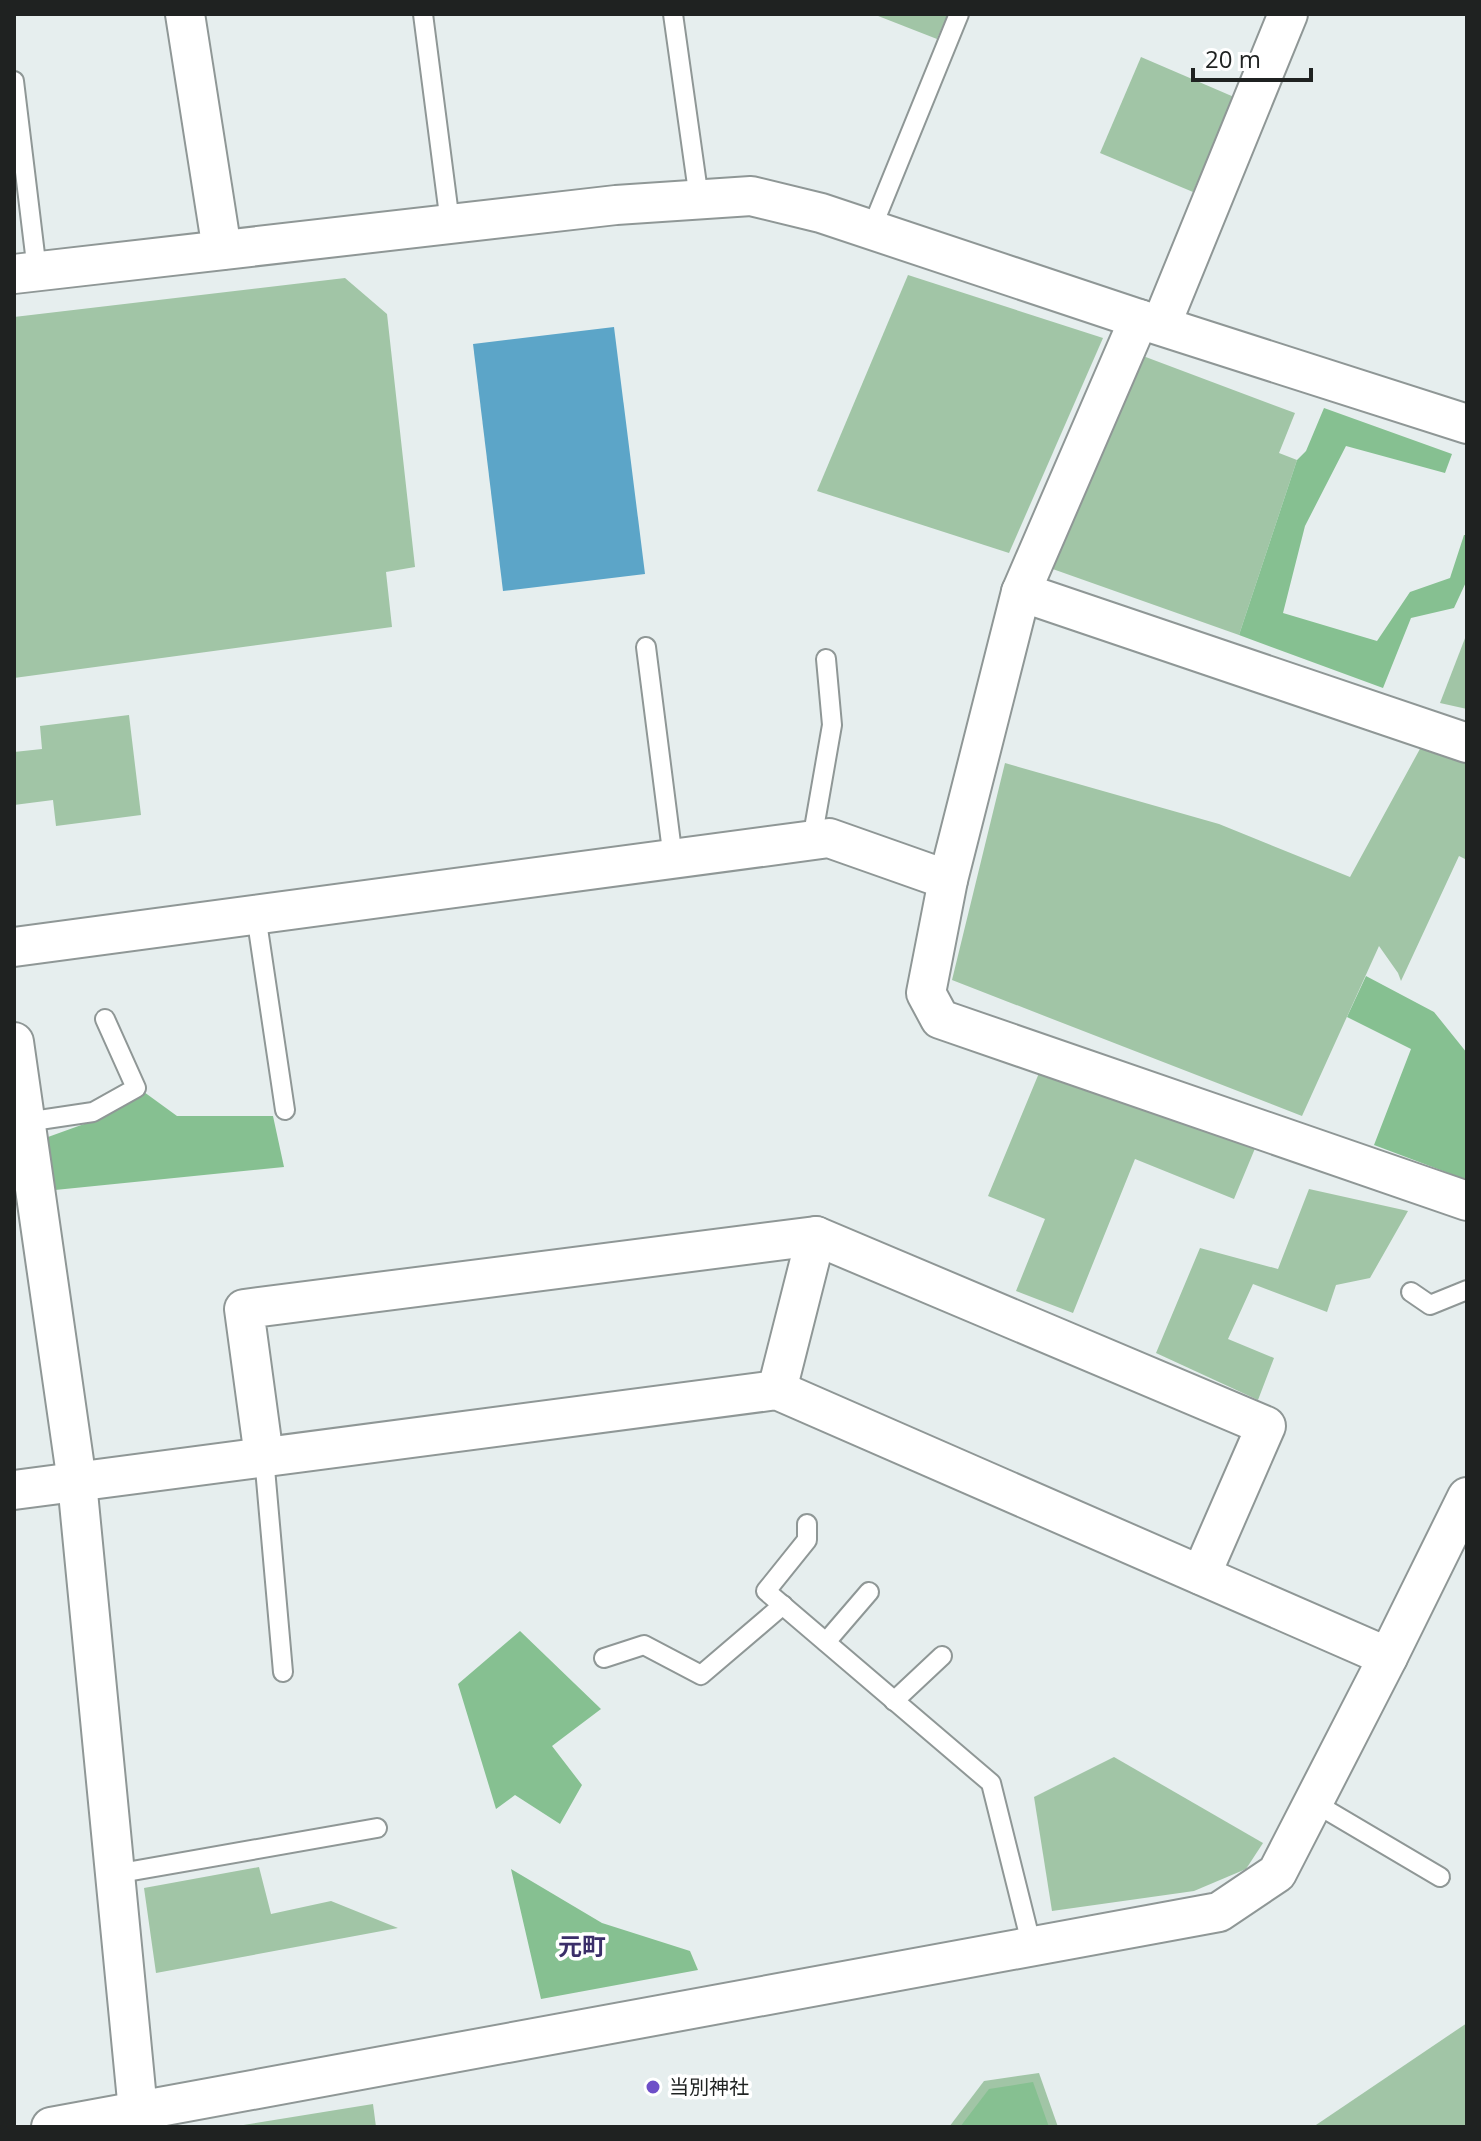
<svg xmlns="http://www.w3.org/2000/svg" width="1481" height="2141" font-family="'Open Sans','Noto Sans JP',sans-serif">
	<rect width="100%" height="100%" fill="#e6eeee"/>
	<g fill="#a1c5a6">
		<path d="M873 14H948L937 39Z"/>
		<path d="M1141 57 1234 97 1193 192 1100 153Z"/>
		<path d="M908 275 1103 338 1009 553 817 491Z"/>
		<path d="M345 278 387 314 415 567 386 572 392 627 14 678V317Z"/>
		<path d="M1143 356 1295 413 1279 453 1297 460 1239 635 1047 567Z"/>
		<path d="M1467 633V709L1440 703Z"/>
		<path d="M129 715 141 815 56 826 53 800 14 805V752L42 749 40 726Z"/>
		<path d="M1421 747 1467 762V860L1459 856 1401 981 1398 973 1379 946 1302 1116 952 980 1005 763 1219 824 1350 877Z"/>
		<path d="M1044 1061 1256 1146 1234 1199 1135 1159 1073 1313 1016 1291 1045 1219 988 1196Z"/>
		<path d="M1309 1189 1408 1211 1370 1278 1336 1285 1327 1312 1253 1284 1228 1339 1274 1358 1258 1400 1156 1353 1200 1248 1278 1269Z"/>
		<path d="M1114 1757 1263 1843 1246 1869 1194 1891 1052 1911 1034 1797Z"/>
		<path d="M259 1867 271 1914 331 1901 398 1928 156 1973 144 1888Z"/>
		<path d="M1467 2023V2127H1313Z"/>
		<path d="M1039 2073 1058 2127H949L984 2081Z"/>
		<path d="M373 2104 376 2127H231Z"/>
	</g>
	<g fill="#86c091">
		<path d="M1324 408 1452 454 1445 473 1346 446 1305 526 1283 613 1377 641 1410 592 1450 578 1464 535H1467V580L1454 608 1411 618 1383 688 1239 635 1297 460 1306 451Z"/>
		<path d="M1366 976 1434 1012 1467 1053V1180L1374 1145 1411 1049 1347 1017Z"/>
		<path d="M144 1092 177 1116H273L284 1167 55 1190 48 1137 98 1119Z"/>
		<path d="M520 1631 601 1709 552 1746 582 1785 560 1824 515 1795 496 1809 458 1684Z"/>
		<path d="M511 1869 602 1923 690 1951 698 1970 541 1999Z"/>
		<path d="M1033 2082 1049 2127H960L989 2089Z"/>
	</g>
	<path fill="#5ca5c8" d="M614 327 645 574 503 591 473 344Z"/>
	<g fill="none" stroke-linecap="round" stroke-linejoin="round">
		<defs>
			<g id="lane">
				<path d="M423 14 450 223"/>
				<path d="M673 14 699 199"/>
				<path d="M14 81 37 271"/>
				<path d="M871 230 959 14"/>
				<path d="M646 647 673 859"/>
				<path d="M812 840 832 725 826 659"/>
				<path d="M256 915 285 1110"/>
				<path d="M26 1122 93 1112 136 1088 105 1019"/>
				<path d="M1411 1292 1430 1305 1467 1290"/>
				<path d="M264 1457 283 1672"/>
				<path d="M807 1524V1540L766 1591 991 1783 1032 1947"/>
				<path d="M826 1642 869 1592"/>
				<path d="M604 1658 644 1645 701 1675 783 1605"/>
				<path d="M894 1701 942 1656"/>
				<path d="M1313 1802 1440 1877"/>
				<path d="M115 1874 377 1828"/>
			</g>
			<g id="street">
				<path d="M185 14 222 250"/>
				<path d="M14 274 616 205 751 196 821 213 1139 319 1467 424"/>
				<path d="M1139 319 1021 592 948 880 926 993 940 1019 1467 1201"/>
				<path d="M1161 325 1288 14"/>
				<path d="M1021 592 1467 743"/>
				<path d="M14 947 829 838 948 880"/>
				<path d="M14 1042 77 1482 138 2111"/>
				<path d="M777 1390 816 1236"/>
				<path d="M264 1457 244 1309 816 1236 1266 1426 1201 1575"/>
				<path d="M14 1490 777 1390 1388 1657"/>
				<path d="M51 2127 1219 1912 1277 1873 1388 1657 1467 1497"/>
			</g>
		</defs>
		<use href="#lane" stroke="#8f9796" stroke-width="22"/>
		<use href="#street" stroke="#8f9796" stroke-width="42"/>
		<use href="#lane" stroke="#fff" stroke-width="18"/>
		<use href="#street" stroke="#fff" stroke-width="38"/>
	</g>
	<circle fill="#6e4fc8" stroke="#fff" stroke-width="3" cx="653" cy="2087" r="8"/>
	<g text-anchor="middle" stroke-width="7" stroke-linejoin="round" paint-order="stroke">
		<g font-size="20" fill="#1f2221" stroke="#fff" text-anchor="start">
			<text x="669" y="2094">当別神社</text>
		</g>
		<g font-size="24" font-weight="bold" fill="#3b2e69" stroke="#fff">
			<text x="582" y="1955">元町</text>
		</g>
	</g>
	<rect width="1481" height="2141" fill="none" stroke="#1f2221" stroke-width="32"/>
	<path d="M1193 68v12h118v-12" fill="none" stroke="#1f2221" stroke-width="4"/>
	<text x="1205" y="68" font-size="24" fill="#1f2221" stroke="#ffffff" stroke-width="6" paint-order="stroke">20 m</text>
</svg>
